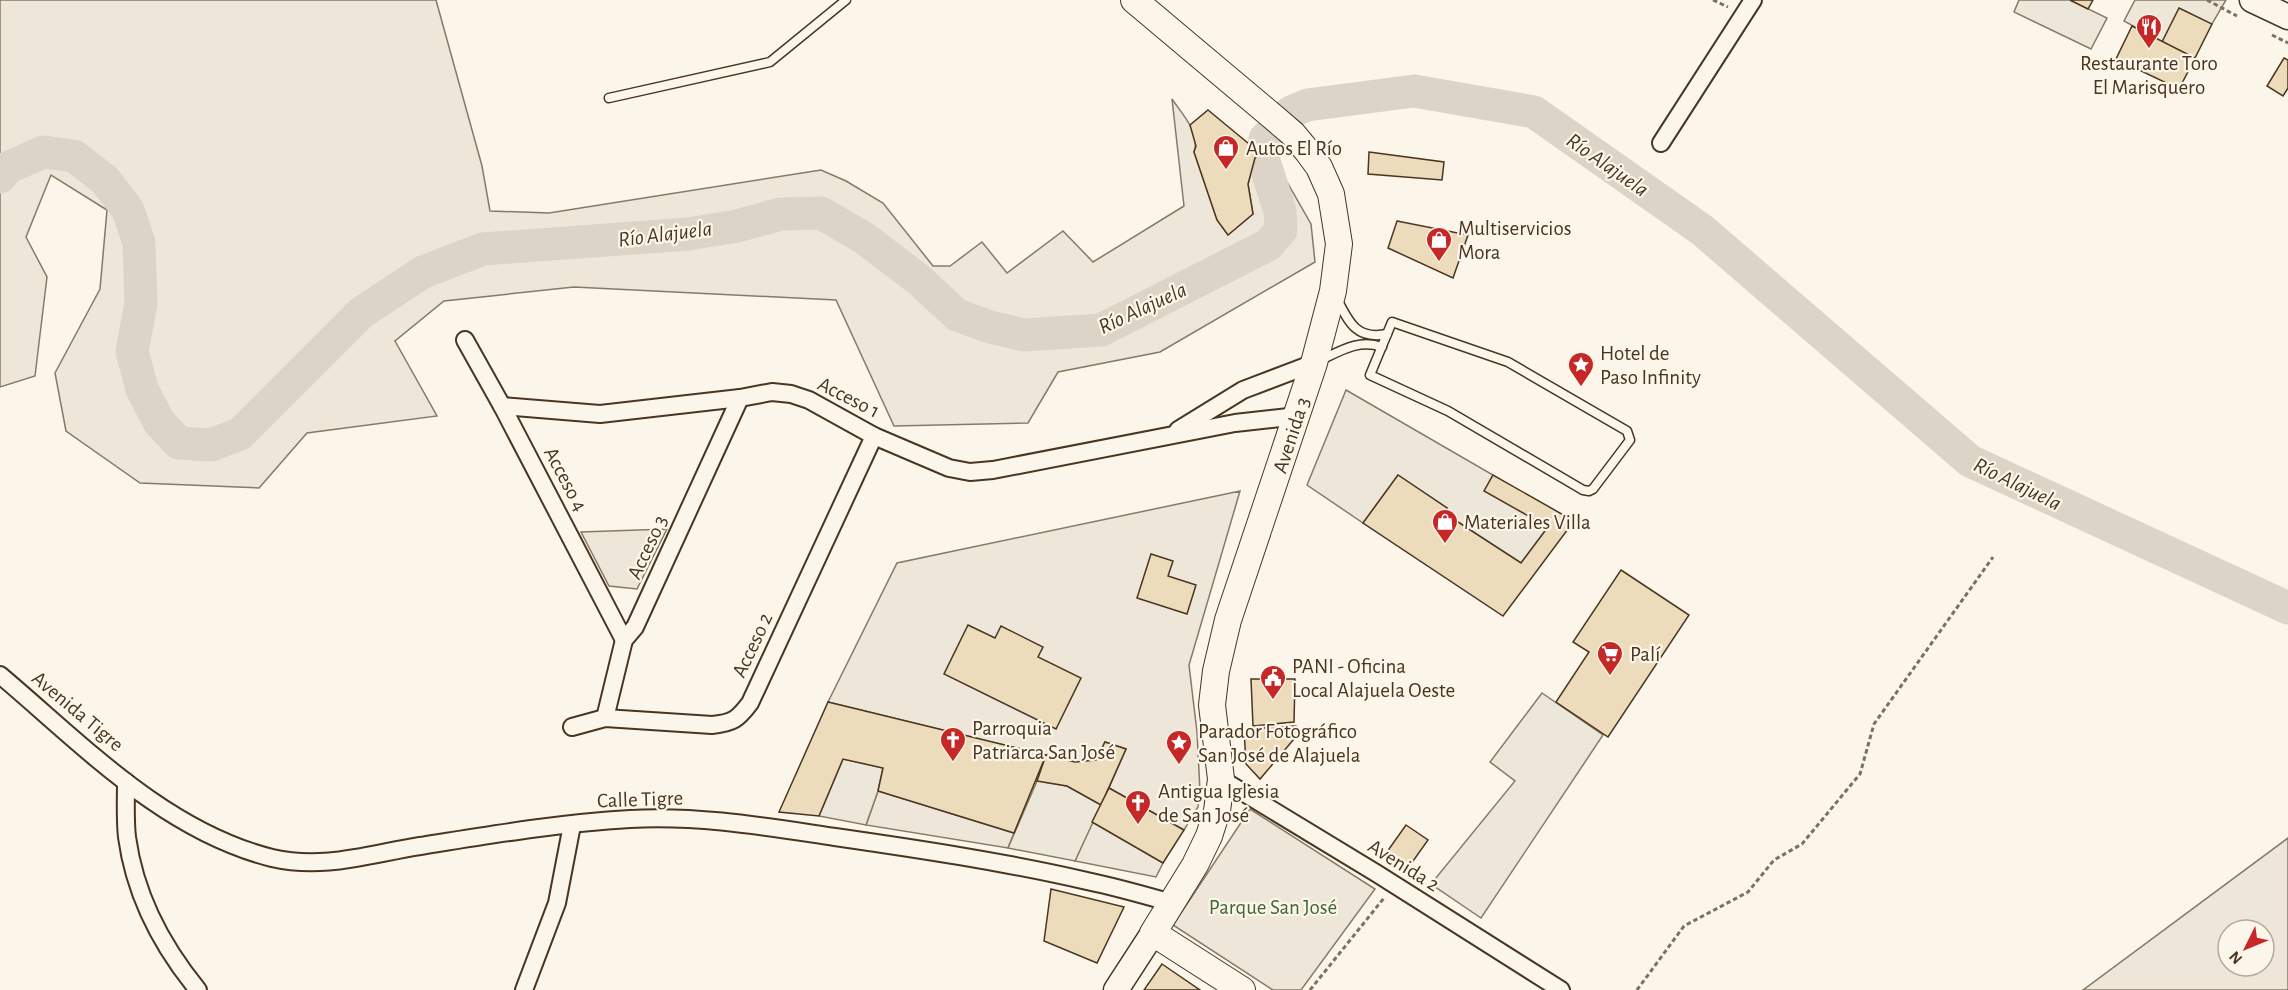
<svg xmlns="http://www.w3.org/2000/svg" width="2288" height="990" font-family="'Alegreya Sans',sans-serif">
	<rect width="100%" height="100%" fill="#fbf6e9"/>
	<g fill="#ede6d9" stroke="#887966" stroke-width="1.5" fill-rule="evenodd">
		<path d="M0 0H436L482 166 490 211 549 213 821 170 846 181 883 203 933 266H950L982 242 1007 273 1063 231 1093 262 1184 206 1172 99C1182 114 1201 133 1194 152L1217 220 1228 235 1253 214 1248 184 1255 158 1259 133 1311 224 1315 262 1160 352 1058 372 1028 423 894 426 836 300 574 287 444 301 395 341 437 416 307 433 259 488 140 483 66 431 55 373 100 289 107 210 51 175 26 237 47 277 35 376 0 387Z"/>
		<path d="M1240 491 1189 665 1197 732 1200 791 1198 807 1184 830 1109 788 1126 749 1105 742 1096 760 1075 762 828 702 897 563Z"/>
		<path d="M667 529 637 589 609 586 581 532Z"/>
		<path d="M878 791 1014 833 1008 848 866 825Z"/>
		<path d="M1250 809 1375 889 1301 990H1273L1173 925Z"/>
		<path d="M1092 822 1163 863 1156 877 1075 861Z"/>
		<path d="M2288 838V990H2083ZM2228 930H2264V966H2228Z"/>
	</g>
	<g fill="#ede7d9" stroke="#887966" stroke-width="1.5">
		<path d="M2019 0H2070L2107 18 2091 49 2014 12Z"/>
		<path d="M2135 0H2226L2212 24 2162 42 2124 21Z"/>
		<path d="M1346 390 1493 475 1485 490 1548 527 1521 563 1444 513 1447 508 1398 475 1363 523 1307 485Z"/>
		<path d="M1542 693 1603 735 1481 918 1431 884 1515 781 1490 762Z"/>
		<path d="M843 759 883 768 878 791 866 825 819 816Z"/>
		<path d="M1037 781 1067 786 1101 805 1075 861 1008 848Z"/>
	</g>
	<g fill="none" stroke-linecap="round" stroke-linejoin="round">
		<path stroke="#dcd4c6" stroke-width="33" d="M0 177 7 168 43 152 74 156 105 180 128 210 139 243 141 304 132 351 142 389 159 422 179 443 211 445 240 434 361 313 423 272 483 249 688 234 737 226 781 214 821 213 864 238 918 279 957 315 990 327 1024 335 1101 330 1268 245 1281 230 1280 211 1263 158 1265 139 1291 112 1307 105 1414 91 1534 112 1702 230 1970 461 2288 608"/>
	</g>
	<g fill="#ecdcbc" stroke="#4a3520" stroke-width="1.5">
		<path d="M2070 0H2093L2088 9Z"/>
		<path d="M2179 8 2212 24 2195 58 2162 42Z"/>
		<path d="M2132 26 2195 58 2179 89 2116 59Z"/>
		<path d="M2284 58 2288 60V88L2283 96 2267 86Z"/>
		<path d="M1208 110 1260 153 1255 158 1248 184 1253 214 1228 235 1217 220 1194 152 1196 146 1190 125Z"/>
		<path d="M1369 152 1444 162 1442 180 1368 174Z"/>
		<path d="M1397 221 1468 235 1453 278 1388 248Z"/>
		<path d="M1398 475 1447 508 1444 513 1521 563 1548 527 1484 491 1493 475 1574 521 1503 616 1363 523Z"/>
		<path d="M1151 554 1173 561 1168 576 1196 585 1187 614 1137 598Z"/>
		<path d="M1621 570 1689 615 1608 737 1556 702 1589 652 1573 642Z"/>
		<path d="M968 625 995 638 1001 626 1043 647 1038 657 1081 678 1056 729 944 674Z"/>
		<path d="M1251 679H1295L1294 722 1253 726Z"/>
		<path d="M828 702 1046 755 1014 833 878 791 883 768 843 759 819 816 779 812Z"/>
		<path d="M1296 726 1300 732 1260 779 1246 764 1244 729Z"/>
		<path d="M1105 742 1126 749 1101 805 1067 786 1037 781 1046 755 1075 762 1096 760Z"/>
		<path d="M1109 788 1184 830 1163 863 1092 822Z"/>
		<path d="M1406 825 1428 840 1406 871 1384 856Z"/>
		<path d="M1051 889 1124 907 1097 963 1044 941Z"/>
		<path d="M1162 964 1200 990H1144Z"/>
	</g>
	<g fill="none" stroke-linecap="round" stroke-linejoin="round">
		<defs>
			<g id="lane">
				<path d="M609 98 770 62 846 0"/>
				<path d="M1337 299C1349 323 1357 340 1387 334"/>
				<path d="M1392 322 1508 362 1627 431 1630 440 1593 489 1589 491 1583 490 1448 411 1370 375Z"/>
				<path d="M1321 360C1342 350 1359 339 1382 347"/>
			</g>
			<g id="street">
				<path d="M1661 143 1753 0"/>
				<path d="M465 340 502 406 624 640"/>
				<path d="M502 406 600 414 740 398 772 392 791 394 809 400 874 436 949 468 970 472 993 470 1235 423 1298 416"/>
				<path d="M1178 430 1243 390 1314 363"/>
				<path d="M0 675C82 744 164 831 272 858 324 870 369 854 420 846 489 835 560 823 630 819 699 815 767 827 835 837 918 849 1005 862 1087 881 1116 887 1144 895 1172 903"/>
				<path d="M605 718 624 640 635 627 740 398"/>
				<path d="M572 727 605 718 712 725C733 723 738 719 750 703L874 436"/>
				<path d="M1221 779 1376 873 1561 990"/>
				<path d="M126 782C126 800 125 820 127 837 135 896 161 945 198 990"/>
				<path d="M524 990 557 903 572 825"/>
			</g>
			<g id="secondary">
				<path d="M2252 0 2288 17"/>
				<path d="M1116 990 1153 933"/>
			</g>
			<path id="primary" d="M1134 0 1272 116 1293 134 1308 152 1319 167 1331 194 1339 244 1333 291 1314 363 1228 620 1216 671 1212 705 1221 779 1217 811 1209 836 1195 865 1153 933 1242 990"/>
		</defs>
		<use href="#lane" stroke="#4a3520" stroke-width="11"/>
		<use href="#street" stroke="#4a3520" stroke-width="20"/>
		<use href="#secondary" stroke="#4a3520" stroke-width="27"/>
		<use href="#primary" stroke="#4a3520" stroke-width="28"/>
		<g stroke="#7f6f5c" stroke-width="3" stroke-dasharray="4.5 3" stroke-linecap="butt">
			<path d="M1713 0 1728 7"/>
			<path d="M2207 0 2237 16"/>
			<path d="M2272 35 2288 43"/>
			<path d="M1310 990 1384 898"/>
			<path d="M1637 990 1684 926 1748 892 1774 860 1802 844 1860 774 1874 724 1993 557"/>
		</g>
		<use href="#lane" stroke="#fbf6e9" stroke-width="8"/>
		<use href="#street" stroke="#fbf6e9" stroke-width="16"/>
		<use href="#secondary" stroke="#fbf6e9" stroke-width="24"/>
		<use href="#primary" stroke="#fbf6e9" stroke-width="26"/>
	</g>
	<defs>
		<symbol id="restaurant-pin" viewBox="-11 -11 22 30"><path d="M0 17L-7.5 6A9.5 9.5 0 1 1 7.5 6Z" fill="#c62828" stroke="#fbf6e9"/><path d="M-5-6h1v4h1v-4h1v4h1v-4h1v5L-1.5 .5V6h-2V.5L-5-1ZM5-6V6H3V1.5H1.5Q1.5-4 5-6Z" fill="#fff"/></symbol>
		<symbol id="shop-pin" viewBox="-11 -11 22 30"><path d="M0 17L-7.5 6A9.5 9.5 0 1 1 7.5 6Z" fill="#c62828" stroke="#fbf6e9"/><path d="M-5-2.5h2.3a2.7 3.5 0 0 1 5.4 0H5L5.5 6h-11ZM-1.5-2.5h3a1.5 2.3 0 0 0-3 0Z" fill="#fff"/></symbol>
		<symbol id="sight-pin" viewBox="-11 -11 22 30"><path d="M0 17L-7.5 6A9.5 9.5 0 1 1 7.5 6Z" fill="#c62828" stroke="#fbf6e9"/><path d="M0-6L1.8-2.2L6-1.7L2.9 1.2L3.7 5.4L0 3.3L-3.7 5.4L-2.9 1.2L-6-1.7L-1.8-2.2Z" fill="#fff"/></symbol>
		<symbol id="supermarket-pin" viewBox="-11 -11 22 30"><path d="M0 17L-7.5 6A9.5 9.5 0 1 1 7.5 6Z" fill="#c62828" stroke="#fbf6e9"/><path d="M-6-5.5h2.5l.6 2H6L4.5 2H-2.5L-4.4-4H-6ZM-1.5 3.2a1.3 1.3 0 1 0 .1 0ZM3 3.2a1.3 1.3 0 1 0 .1 0Z" fill="#fff"/></symbol>
		<symbol id="civic-pin" viewBox="-11 -11 22 30"><path d="M0 17L-7.5 6A9.5 9.5 0 1 1 7.5 6Z" fill="#c62828" stroke="#fbf6e9"/><path d="M-.6-6.5H3V-4.5H.6V-3L4-1V1h2V6H-6V1h2V-1L-.6-3ZM-1.2 2.5V6h2.4V2.5Z" fill="#fff"/></symbol>
		<symbol id="church-pin" viewBox="-11 -11 22 30"><path d="M0 17L-7.5 6A9.5 9.5 0 1 1 7.5 6Z" fill="#c62828" stroke="#fbf6e9"/><path d="M-1.2-6h2.4v3.5h3.3v2.4h-3.3V6h-2.4V-.1h-3.3v-2.4h3.3Z" fill="#fff"/></symbol>
	</defs>
	<g fill-rule="evenodd">
		<use href="#restaurant-pin" x="2134" y="12" width="30" height="40"/>
		<use href="#shop-pin" x="1211" y="133" width="30" height="40"/>
		<use href="#shop-pin" x="1424" y="225" width="30" height="40"/>
		<use href="#sight-pin" x="1566" y="350" width="30" height="40"/>
		<use href="#shop-pin" x="1430" y="507" width="30" height="40"/>
		<use href="#supermarket-pin" x="1595" y="639" width="30" height="40"/>
		<use href="#civic-pin" x="1258" y="663" width="30" height="40"/>
		<use href="#church-pin" x="938" y="725" width="30" height="40"/>
		<use href="#sight-pin" x="1164" y="728" width="30" height="40"/>
		<use href="#church-pin" x="1123" y="788" width="30" height="40"/>
	</g>
	<g text-anchor="middle" stroke-width="4.5" stroke-linejoin="round" paint-order="stroke">
		<g font-size="21" fill="#4a3520" stroke="#fbf6e9" text-anchor="start">
			<text x="2149" y="70" text-anchor="middle">Restaurante Toro<tspan x="2149" dy="24">El Marisquero</tspan></text>
			<text x="1246" y="155">Autos El Río</text>
			<text x="1458" y="235">Multiservicios<tspan x="1458" dy="24">Mora</tspan></text>
			<text x="1600" y="360">Hotel de<tspan x="1600" dy="24">Paso Infinity</tspan></text>
			<text x="1464" y="529">Materiales Villa</text>
			<text x="1630" y="661">Palí</text>
			<text x="1292" y="673">PANI - Oficina<tspan x="1292" dy="24">Local Alajuela Oeste</tspan></text>
			<text x="972" y="735">Parroquia<tspan x="972" dy="24">Patriarca San José</tspan></text>
			<text x="1198" y="738">Parador Fotográfico<tspan x="1198" dy="24">San José de Alajuela</tspan></text>
			<text x="1158" y="798">Antigua Iglesia<tspan x="1158" dy="24">de San José</tspan></text>
		</g>
		<g font-size="21" fill="#4a3520" stroke="#fbf6e9">
			<text transform="translate(849 397) rotate(27)" y="7">Acceso 1</text>
			<text transform="translate(1291 435) rotate(-72)" y="7">Avenida 3</text>
			<text transform="translate(566 479) rotate(62)" y="7">Acceso 4</text>
			<text transform="translate(647 547) rotate(-65)" y="7">Acceso 3</text>
			<text transform="translate(752 645) rotate(-65)" y="7">Acceso 2</text>
			<text transform="translate(78 711) rotate(40)" y="7">Avenida Tigre</text>
			<text transform="translate(640 799) rotate(-2)" y="7">Calle Tigre</text>
			<text transform="translate(1404 865) rotate(32)" y="7">Avenida 2</text>
		</g>
		<g font-size="21" fill="#436837" stroke="#fbf6e9">
			<text x="1273" y="914">Parque San José</text>
		</g>
		<g font-size="22" font-style="italic" fill="#4a3520" stroke="#fbf6e9">
			<text transform="translate(1608 164) rotate(35)" y="8">Río Alajuela</text>
			<text transform="translate(665 233) rotate(-7)" y="8">Río Alajuela</text>
			<text transform="translate(1142 307) rotate(-25)" y="8">Río Alajuela</text>
			<text transform="translate(2018 483) rotate(26)" y="8">Río Alajuela</text>
		</g>
	</g>
	<g transform="translate(2246 948) rotate(227)"><circle r="28" fill="#fbf6e9" stroke="#b4a999" stroke-width="1.5"/>
	<path d="M0-4.5L10 22L0 15L-10 22Z" fill="#c62828"/>
	<text y="-9" font-size="16" font-weight="bold" text-anchor="middle" fill="#4a3520">N</text>
	</g>
</svg>
